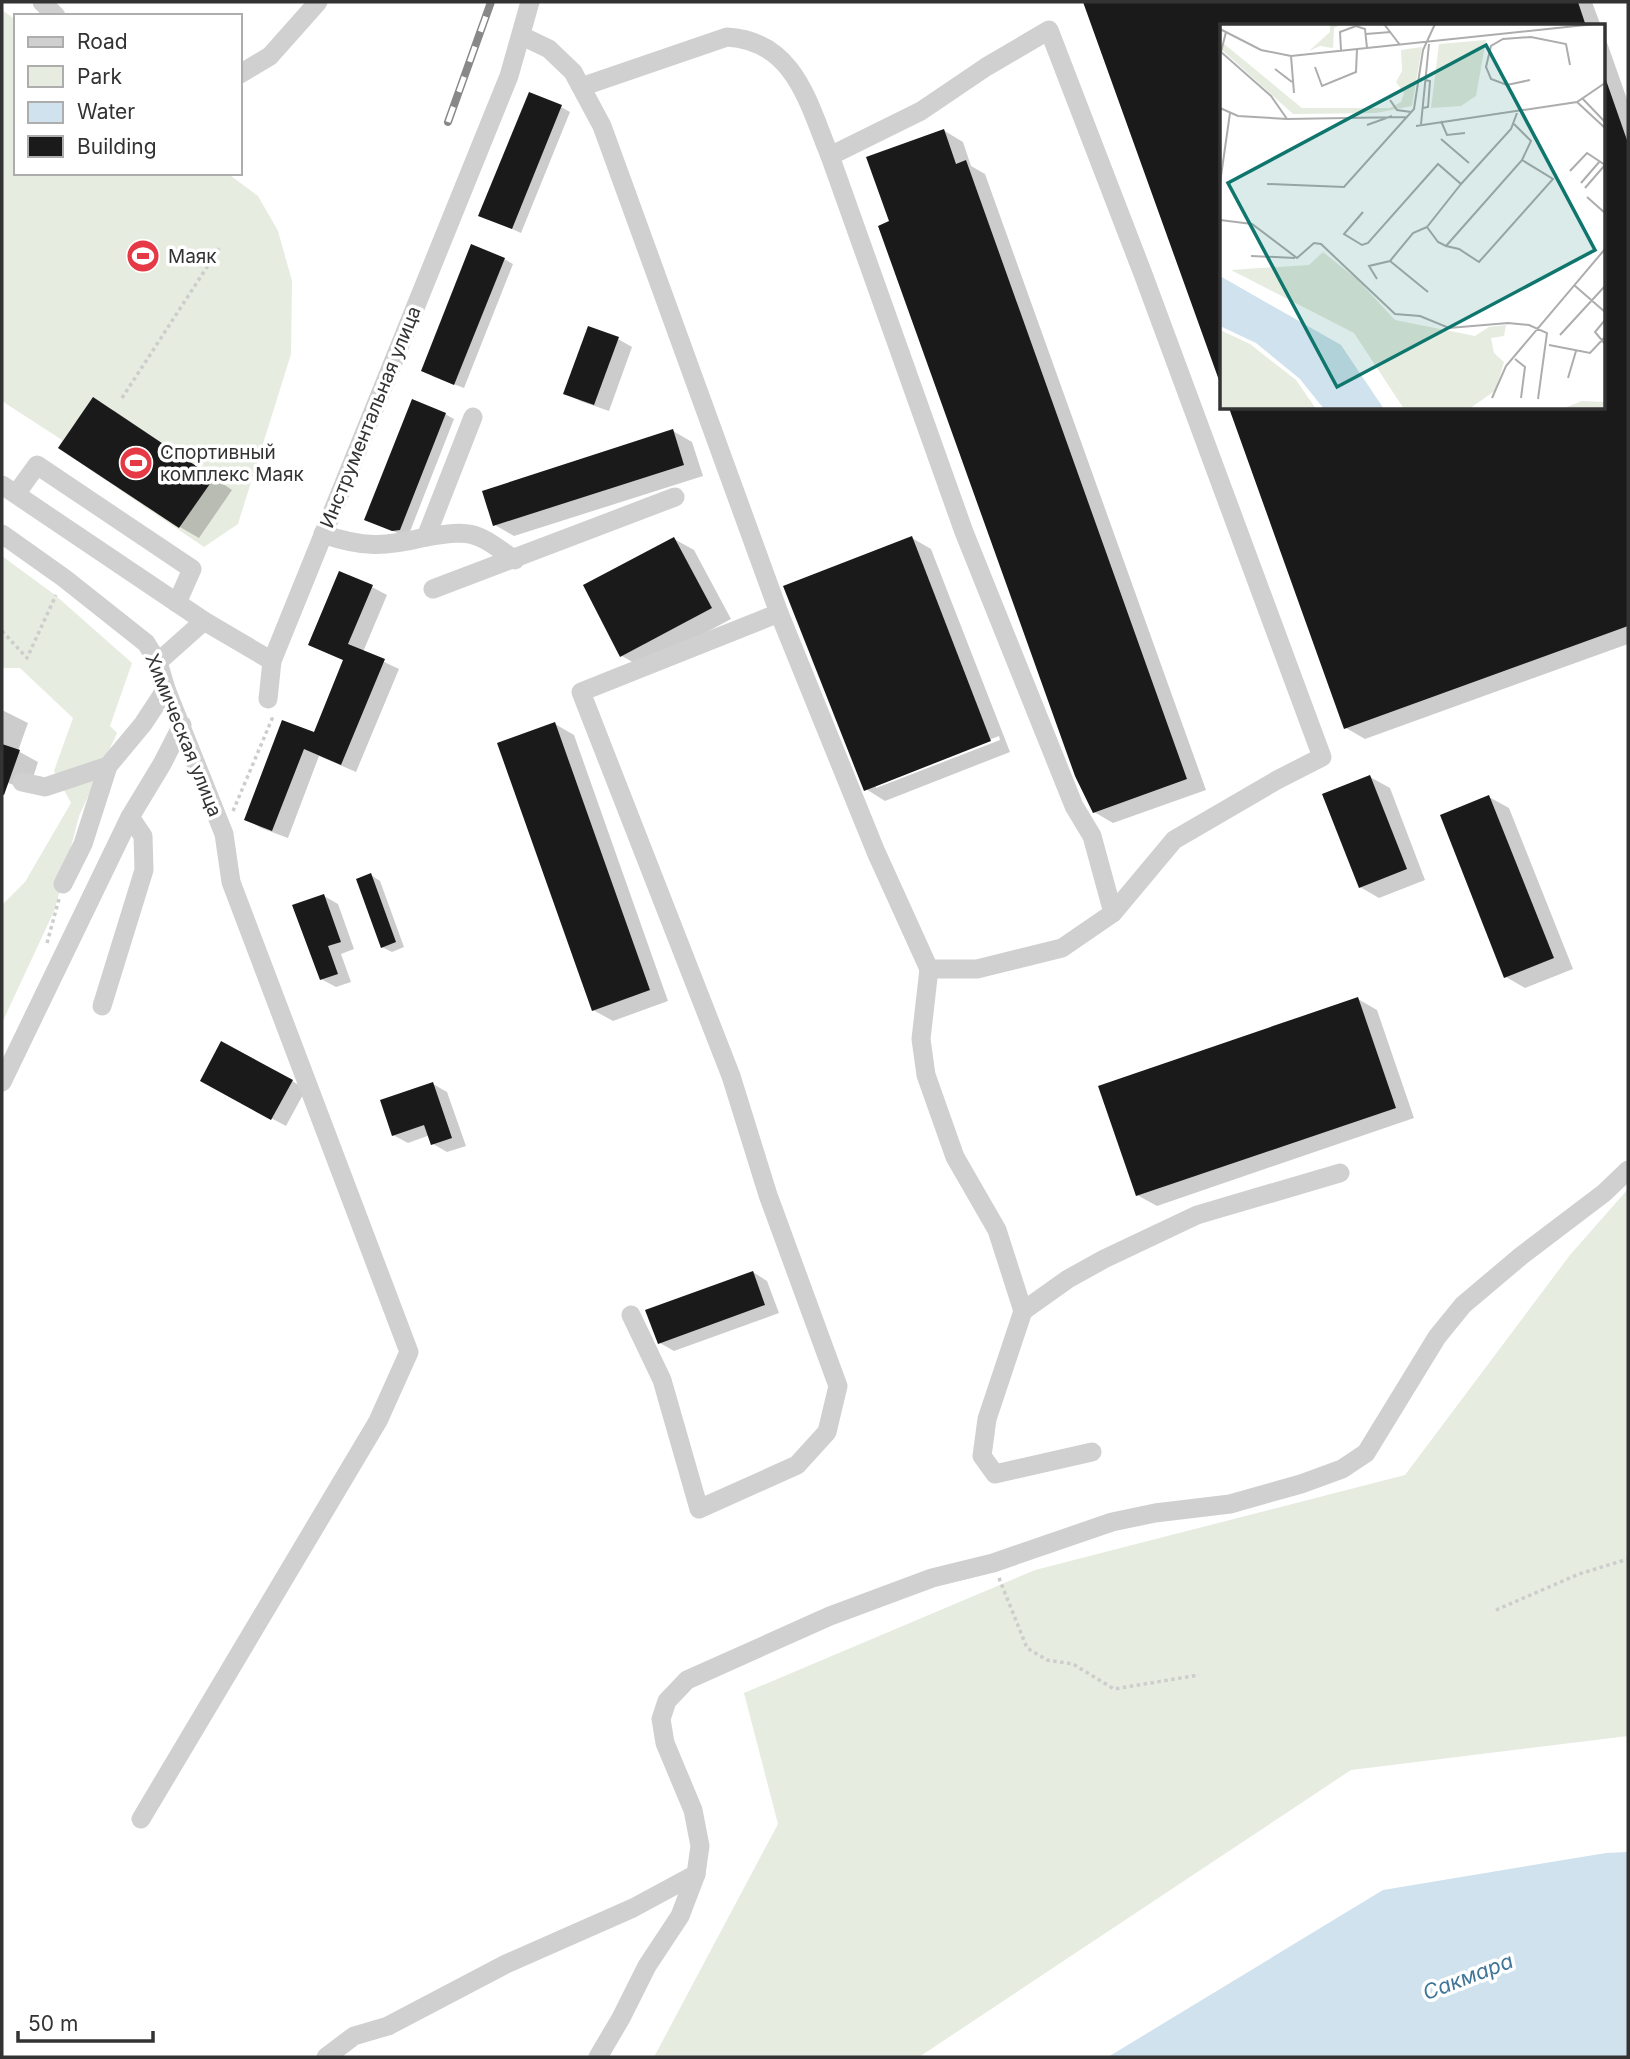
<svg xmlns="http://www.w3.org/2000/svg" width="1630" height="2059" font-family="Inter,sans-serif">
	<rect width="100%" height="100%" fill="#fff"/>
	<g fill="#e6ecdf">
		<path d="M2 10 16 20V173H227L258 196 278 231 292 281 291 354 238 524 204 547 58 448 62 440 2 401Z"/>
		<path d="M2 556 55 595 132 663 110 726 117 733 79 816 55 909 2 1023V905L25 882 71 803 54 771 73 718 20 668H2Z"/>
		<path d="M1628 1189V1736L1351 1770 919 2057H654L778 1824 744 1693 1035 1570 1405 1475 1570 1255Z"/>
	</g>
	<path fill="#cfe2ee" d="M1628 1852V2057H1108L1383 1890 1606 1853Z"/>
	<g fill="#0003" fill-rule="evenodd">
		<path d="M1085 2H1592L1601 26H1222V384Z"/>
		<path d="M1604 34 1628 102V644L1365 739 1346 728 1231 408H1604Z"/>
		<path d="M561 107 570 112 521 233 480 215Z"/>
		<path d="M943 130 963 142 971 166 985 174 1206 790 1113 823 1094 812 891 223Z"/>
		<path d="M504 259 513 264 464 388 432 376Z"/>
		<path d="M618 339 632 347 609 411 580 401 566 393Z"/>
		<path d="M113 410 232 490 199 538 180 527Z"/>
		<path d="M445 414 454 419 409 534 402 535 367 520Z"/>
		<path d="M673 431 692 442 703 476 514 536 495 525Z"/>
		<path d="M912 538 931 549 1010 752 885 801 866 789ZM999 736 1000 740 876 788V784Z"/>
		<path d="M674 539 694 550 731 619 641 667 622 656Z"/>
		<path d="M372 587 387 595 363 652 399 669 356 772 319 756 288 838 261 828 246 819 315 734 345 661 310 645Z"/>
		<path d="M2 710 28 723 18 751 38 762 29 790 2 781Z"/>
		<path d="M555 724 574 735 668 1001 613 1021 593 1010Z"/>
		<path d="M1370 777 1390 788 1425 880 1379 898 1360 887Z"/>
		<path d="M1489 797 1509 808 1573 969 1525 988 1506 977Z"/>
		<path d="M371 875 380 881 404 947 392 952 382 947Z"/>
		<path d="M324 896 338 904 354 949 341 954 351 982 336 987 321 979Z"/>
		<path d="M1358 999 1377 1010 1414 1118 1157 1206 1137 1195Z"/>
		<path d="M292 1081 306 1089 286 1126 216 1089Z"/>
		<path d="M433 1084 447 1092 466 1146 447 1152 433 1144 430 1135 408 1143 393 1135Z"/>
		<path d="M753 1272 767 1281 779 1313 674 1351 660 1343Z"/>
	</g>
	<g fill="#1a1a1a">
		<path d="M1083 2H1578L1586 26H1222V383H1220Z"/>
		<path d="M1604 80H1606L1628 143V626L1344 729 1229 408H1604Z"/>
		<path d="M529 92 562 105 512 229 478 216Z"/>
		<path d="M944 129 956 164 966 160 1187 779 1093 813 1075 776 878 226 889 221 866 157Z"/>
		<path d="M471 244 505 258 454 385 421 371Z"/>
		<path d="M588 326 619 337 594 405 563 394Z"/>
		<path d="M93 397 214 478 179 528 58 448Z"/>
		<path d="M412 399 446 413 400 530 392 531 364 520Z"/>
		<path d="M673 429 684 465 493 526 482 491Z"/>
		<path d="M912 536 991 741 864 791 783 586Z"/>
		<path d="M674 537 712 608 620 657 583 585Z"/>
		<path d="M339 571 373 585 348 644 385 659 341 765 304 749 272 831 244 820 282 720 314 732 343 660 308 645Z"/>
		<path d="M555 722 650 990 592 1011 497 743Z"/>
		<path d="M2 744 20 750 4 795 2 794Z"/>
		<path d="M1370 775 1407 869 1359 888 1322 794Z"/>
		<path d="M1489 795 1554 958 1504 978 1440 815Z"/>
		<path d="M371 873 396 942 381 948 356 879Z"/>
		<path d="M324 894 341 942 328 946 338 974 320 980 292 905Z"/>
		<path d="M1358 997 1396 1108 1136 1196 1098 1086Z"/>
		<path d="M221 1041 293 1080 271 1120 200 1081Z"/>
		<path d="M433 1082 452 1138 431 1145 424 1125 392 1136 380 1100Z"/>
		<path d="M753 1271 765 1305 658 1344 645 1310Z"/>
	</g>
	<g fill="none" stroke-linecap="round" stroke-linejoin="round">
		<g stroke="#cdcdcd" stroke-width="3.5" stroke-dasharray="3.5 3.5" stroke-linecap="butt">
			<path d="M122 398 220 247"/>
			<path d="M2 631 27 658 56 595"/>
			<path d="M233 811 272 719 271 714"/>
			<path d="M47 943 59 899"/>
			<path d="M999 1578 1027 1648 1047 1660 1073 1664 1114 1689 1199 1675"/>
			<path d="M1496 1610 1579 1574 1628 1559"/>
		</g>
		<g stroke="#d0d0d0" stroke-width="19">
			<path d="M42 2 56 16"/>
			<path d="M522 36 549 49 573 72 602 126 779 613 581 692 731 1076 768 1195 838 1386 827 1432 797 1465 699 1509 662 1380 631 1315"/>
			<path d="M240 74 270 56 318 2"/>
			<path d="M581 87 727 37C795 41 808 103 830 156"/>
			<path d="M2 485 204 621 272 661"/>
			<path d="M16 494 37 465 192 569 177 603"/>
			<path d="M2 534 64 578 146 643 158 662 166 689 224 834 231 882 409 1352 378 1421 141 1819"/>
			<path d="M323 534C363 548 385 547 426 537L473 417"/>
			<path d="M426 537C475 529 475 532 515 560"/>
			<path d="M433 589 675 497"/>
			<path d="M779 613 876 852 929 969H977L1062 948 1113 913 1174 840 1277 780 1322 757 1143 274 1049 30 986 67 921 111 830 156 964 532 1074 806 1092 836 1113 913"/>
			<path d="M158 662 204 621"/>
			<path d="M268 699 272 661 509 76 530 2"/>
			<path d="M22 782 45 787 108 766 143 724 166 689"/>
			<path d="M63 884 83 844 108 766"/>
			<path d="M929 969 921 1039 926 1075 955 1157 997 1230 1023 1311 987 1419 982 1456 995 1474 1092 1452"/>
			<path d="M102 1006 144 870 143 836 130 817"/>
			<path d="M2 1082 130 817 162 764 182 725"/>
			<path d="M1023 1311 1068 1279 1104 1259 1197 1215 1340 1173"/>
			<path d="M326 2057 354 2036 388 2026 506 1964 633 1908 696 1874 700 1846 693 1810 665 1743 661 1719 667 1701 687 1680 830 1616 932 1578 993 1563 1112 1522 1155 1513 1230 1504 1301 1484 1342 1469 1366 1453 1437 1337 1463 1305 1521 1256 1604 1193 1628 1170"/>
			<path d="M598 2057 621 2018 647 1966 680 1916 696 1874"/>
		</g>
		<defs>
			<path id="rail" d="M448 122 491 2"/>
		</defs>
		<use href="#rail" stroke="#888" stroke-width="8"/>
		<use href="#rail" stroke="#fff" stroke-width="5" stroke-dasharray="16" stroke-linecap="butt"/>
	</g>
	<defs>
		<symbol id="stadium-disc" viewBox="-11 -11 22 22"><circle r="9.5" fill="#e63946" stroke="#fff"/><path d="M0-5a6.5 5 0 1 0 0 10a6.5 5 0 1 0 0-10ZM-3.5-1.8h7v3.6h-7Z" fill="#fff"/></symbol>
	</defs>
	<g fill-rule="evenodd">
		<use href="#stadium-disc" x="124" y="237" width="38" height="38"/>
		<use href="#stadium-disc" x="117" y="444" width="38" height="38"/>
	</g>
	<g text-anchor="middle" stroke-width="7" stroke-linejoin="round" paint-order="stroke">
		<g font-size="19" fill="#333" stroke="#fff" text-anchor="start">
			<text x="168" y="263">Маяк</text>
			<text x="160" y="459">Спортивный<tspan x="160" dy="22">комплекс Маяк</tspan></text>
		</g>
		<g font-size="19" fill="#333" stroke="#fff">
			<text transform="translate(370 417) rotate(-68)" y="7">Инструментальная улица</text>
			<text transform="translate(184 735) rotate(68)" y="7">Химическая улица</text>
		</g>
		<g font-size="21" font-style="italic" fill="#3f7597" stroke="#fff">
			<text transform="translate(1468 1977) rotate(-21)" y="7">Сакмара</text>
		</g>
	</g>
	<g transform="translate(1220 24)">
		<rect width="385" height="385" fill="#fff"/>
		<path d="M110 0H122L114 4 113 24 100 22 89 27 110 8ZM266 16 256 72 241 82 211 84 219 20ZM3 19 82 84H170L181 78 184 69 176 58 182 47 181 26 202 23 192 82 156 89 73 90 2 26ZM103 228 138 256 175 296 255 312 269 303 286 301 284 312 271 314 274 329 284 338 276 366 249 385H184L134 309 11 246 89 241ZM0 306 30 320 76 356 96 385H0ZM362 377 385 378V385H301H342Z" fill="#e6ecdf"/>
		<path d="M0 252 121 321 164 385H104L80 355 36 319 0 302Z" fill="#cfe2ee"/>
		<path fill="none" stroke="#adadad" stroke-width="2" d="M164 0 180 21M0 5 41 26 71 32 375 0M6 8 1 28 51 72 67 95M146 10 171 8M121 26 120 8 136 2 145 5 147 24M71 32 74 69M95 43 102 62 136 48 137 25M55 45 72 58M310 56 287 61 271 55 266 43 271 22 283 15 311 13 346 20 350 41M362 74 385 98M170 76 177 86 191 88M357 78 385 104M0 84 18 92 67 95 187 93M203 84 208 83 210 57 205 56M221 97 227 111 245 109M201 100 209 20M294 100 311 117 302 136M147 101 172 92M196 102 357 78 385 59M221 115 249 139M350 147 367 129 385 141 365 164M0 159 10 89M361 159 380 137M47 160 124 163 194 85 203 26 215 0M367 173 385 189M143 188 124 210 142 221 148 219 218 140 241 160 291 105 297 89M0 196 32 200 77 234 94 219 101 220 175 290 200 292 229 304 288 299 309 301 327 309 318 375M226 222 302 136 333 155 259 238 239 225 226 222 218 218 207 203 241 160M31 232 75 234M170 237 208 268M157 255 149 242 170 237 193 209 207 203M354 261 385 288M385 296 375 308 385 320M340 311 385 262M329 321 370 329 385 313M295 335 305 343 301 374M348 354 356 327M272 374 286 342 385 225"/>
		<path fill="#0f766e" fill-opacity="0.15" stroke="#0f766e" stroke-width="3.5" d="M266 21 375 226 117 363 8 159Z"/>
		<rect width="385" height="385" fill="none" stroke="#333" stroke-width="3.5"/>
	</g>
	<rect width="1630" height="2059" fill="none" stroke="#333333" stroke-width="7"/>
	<rect x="14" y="14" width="228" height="161" fill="#ffffff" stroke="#adadad" stroke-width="2"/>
	<rect x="28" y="37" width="35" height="10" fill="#d0d0d0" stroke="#adadad" stroke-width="2"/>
	<text x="77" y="49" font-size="21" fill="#333333">Road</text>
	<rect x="28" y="66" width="35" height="21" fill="#e6ecdf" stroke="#adadad" stroke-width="2"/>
	<text x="77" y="84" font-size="21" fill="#333333">Park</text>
	<rect x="28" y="102" width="35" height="21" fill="#cfe2ee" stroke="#adadad" stroke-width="2"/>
	<text x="77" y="119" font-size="21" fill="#333333">Water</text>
	<rect x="28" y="136" width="35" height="21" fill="#1a1a1a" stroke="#adadad" stroke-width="2"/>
	<text x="77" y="154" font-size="21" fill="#333333">Building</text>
	<path d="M18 2031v10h135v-10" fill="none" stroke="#333333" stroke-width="3.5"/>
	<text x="28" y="2031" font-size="21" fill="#333333" stroke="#ffffff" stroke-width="5" paint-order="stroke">50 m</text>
</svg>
